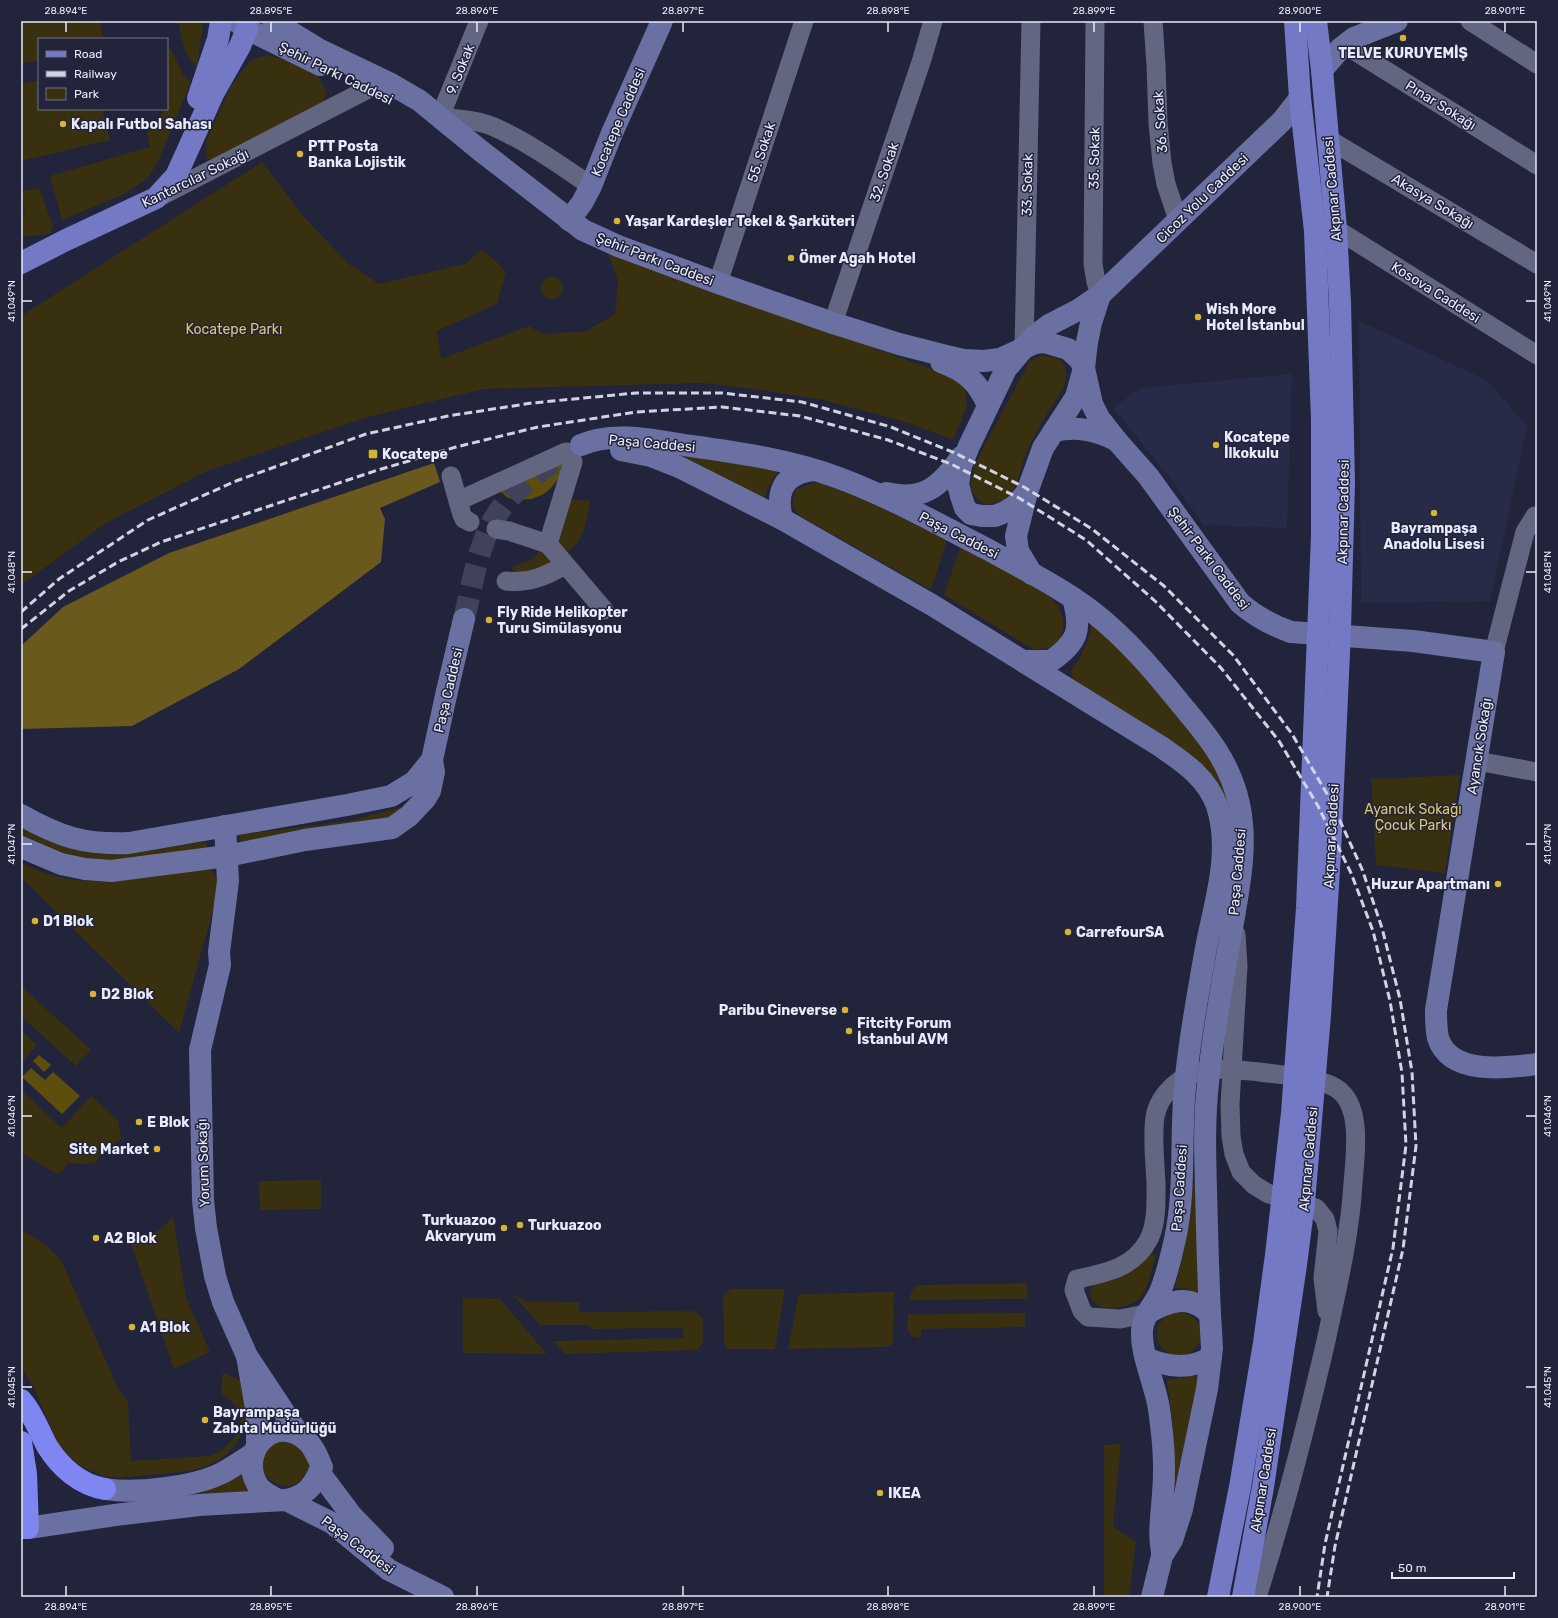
<svg xmlns="http://www.w3.org/2000/svg" width="1558" height="1618" font-family="Rubik,sans-serif">
	<rect width="100%" height="100%" fill="#21243b"/>
	<g fill="#282b48">
		<path d="M1359 321 1488 381 1527 426 1490 601 1361 603Z"/>
		<path d="M1292 374 1287 528 1203 525 1173 481 1113 408 1141 388Z"/>
	</g>
	<g fill="#393010">
		<path d="M21 21H99L104 39H39V60L21 64Z"/>
		<path d="M178 21H202L203 26 197 67C183 54 182 39 178 21Z"/>
		<path d="M171 49 182 73 191 82 158 162 147 179 124 194 62 220 50 176 150 147 147 133 165 109H167V50Z"/>
		<path d="M267 55 296 63 315 70 327 92 322 108 216 162 206 158 207 139 231 86 250 61Z"/>
		<path d="M39 80V109H102L110 140 21 161V84Z"/>
		<path d="M262 162 305 218 349 264 379 284 465 264 481 250 496 261 506 272 497 304 437 331 441 359 529 326 543 334 586 331 615 314 618 281 607 250 956 378 965 389 967 406 953 440 909 423 823 400 762 390 703 383 483 389 365 418 207 471 106 523 21 585V316Z"/>
		<path d="M39 188 53 226 50 234 31 236H21V215L25 214 22 191Z"/>
		<circle cx="552" cy="288" r="11"/>
		<path d="M1039 356C1053 355 1067 358 1066 376 1066 388 1055 401 1049 411 1041 424 1033 437 1027 451 1020 466 1020 483 1009 496 1005 501 994 504 987 504 977 502 971 493 971 484 972 465 988 439 997 422 1008 402 1019 381 1030 361Z"/>
		<path d="M675 453 779 471 768 487 764 500Z"/>
		<path d="M813 483 823 484 862 499 947 540 931 590 800 516C791 507 791 500 797 489Z"/>
		<path d="M573 499 590 501C587 519 584 541 568 552L559 544 558 538 569 502Z"/>
		<path d="M961 545C979 556 998 566 1017 577 1029 584 1043 590 1053 600 1062 609 1067 624 1061 637 1056 649 1044 649 1033 649L944 595Z"/>
		<path d="M541 551 547 557 551 563 525 573H513V566L529 561Z"/>
		<path d="M1091 622 1146 676 1223 774 1235 839 1216 780C1205 765 1192 756 1177 745 1144 721 1107 701 1072 681L1071 671 1080 657 1090 634Z"/>
		<path d="M1460 775 1445 873 1376 865 1371 779Z"/>
		<path d="M409 805 383 820 240 842 239 835 349 821Z"/>
		<path d="M21 826 38 837 63 845 161 848 206 842 208 849 111 861 74 858 21 839Z"/>
		<path d="M21 863C69 886 104 884 155 876 173 873 191 870 210 870L217 877 219 888 179 1033 21 877Z"/>
		<path d="M21 986 91 1050 76 1066 21 1016Z"/>
		<path d="M21 1030 37 1045 21 1063Z"/>
		<path d="M21 1090 62 1128 91 1096 118 1120 121 1139 116 1143 107 1146 95 1163 83 1164 67 1163 64 1170 57 1174 21 1153Z"/>
		<path d="M321 1180V1209L260 1210 259 1181Z"/>
		<path d="M1196 1183 1200 1294 1184 1288H1175L1184 1251 1193 1184Z"/>
		<path d="M173 1216 186 1298 210 1352 174 1369 130 1241C151 1236 158 1233 173 1216Z"/>
		<path d="M21 1230C37 1239 49 1246 61 1260L119 1390 128 1402 131 1461 209 1456C227 1452 249 1427 237 1408 233 1402 226 1397 221 1393L223 1373 239 1379 243 1382C245 1392 250 1405 248 1415 247 1426 241 1437 234 1446 213 1473 180 1472 148 1475 129 1477 111 1480 93 1472 79 1466 67 1456 58 1443L33 1386 21 1367Z"/>
		<path d="M1151 1253 1156 1255C1152 1267 1148 1290 1140 1298 1131 1307 1107 1312 1096 1304 1091 1301 1091 1296 1090 1291L1094 1284C1123 1280 1132 1273 1151 1253Z"/>
		<path d="M1027 1283V1299L910 1300 911 1291 919 1285Z"/>
		<path d="M731 1289H785L775 1349H728L724 1345 723 1295Z"/>
		<path d="M511 1292 524 1301 579 1302V1312L695 1311 703 1318V1343L697 1350 566 1354 553 1341 683 1338V1328L592 1329 588 1325H540Z"/>
		<path d="M894 1292 893 1344 886 1347 788 1349 799 1294Z"/>
		<path d="M463 1298 500 1299 547 1354 463 1353Z"/>
		<circle cx="1179" cy="1334" r="22"/>
		<path d="M1025 1313V1327L921 1329V1338L912 1336 907 1329 908 1314Z"/>
		<path d="M1200 1375 1179 1474 1171 1500 1173 1445 1172 1420 1167 1380Z"/>
		<path d="M280 1441 296 1442C299 1447 306 1454 308 1460 310 1464 308 1471 305 1475 288 1503 247 1472 267 1449 270 1446 277 1443 280 1441Z"/>
		<path d="M1121 1444 1113 1526 1136 1542 1129 1597H1104V1445Z"/>
		<path d="M241 1474 248 1491 204 1496 203 1490Z"/>
	</g>
	<path fill="#6a591c" d="M434 463 440 482 380 508 385 519 381 562 239 669 132 726 21 729V646L63 607 169 553Z"/>
	<g fill="#5e4e0d">
		<path d="M564 460 560 477 549 490 542 495 531 499 521 500 508 498 500 491Z"/>
		<path d="M39 1055 51 1065 44 1072 33 1061Z"/>
		<path d="M31 1068 45 1080 53 1072 80 1096 62 1114 22 1077Z"/>
	</g>
	<g fill="none" stroke-linecap="round" stroke-linejoin="round">
		<path stroke="#3f4258" stroke-width="22" stroke-dasharray="22 11" stroke-linecap="butt" d="M464 619C473 583 479 535 503 506 517 488 537 473 556 460"/>
		<g stroke="#626681" stroke-width="19">
			<path d="M479 21 440 117C458 119 478 120 494 127 528 142 560 165 591 186"/>
			<path d="M1095 21 1093 264 1096 282 1100 295"/>
			<path d="M1153 21 1156 65 1158 123 1162 163 1166 184 1178 220"/>
			<path d="M1470 21 1537 64"/>
			<path d="M1345 45 1537 165"/>
			<path d="M1328 139 1537 264"/>
			<path d="M159 197 368 89"/>
			<path d="M1336 229 1537 355"/>
			<path d="M718 283 804 21"/>
			<path d="M833 323 922 59 933 21"/>
			<path d="M1024 348 1031 21"/>
			<path d="M451 476 462 515 464 519 470 522"/>
			<path d="M458 501 566 452 570 453 573 462 548 544"/>
			<path d="M496 529 509 531 548 544 604 610"/>
			<path d="M506 581C528 584 546 576 565 565"/>
			<path d="M1494 652 1525 532 1535 516 1537 517"/>
			<path d="M1477 761 1537 772"/>
			<path d="M1236 934 1238 966 1230 1104 1231 1136 1234 1154 1241 1172 1254 1185 1269 1194 1316 1208 1325 1219 1328 1231 1323 1278 1327 1311"/>
			<path d="M1146 1314 1120 1319 1088 1317 1082 1311 1074 1290 1077 1279C1106 1273 1134 1268 1149 1239 1157 1223 1156 1201 1156 1183 1155 1162 1152 1138 1155 1117 1157 1104 1164 1094 1174 1085 1198 1064 1230 1069 1259 1072 1281 1075 1326 1077 1341 1092 1362 1111 1355 1157 1353 1183 1350 1236 1337 1289 1326 1341 1306 1427 1284 1513 1257 1597"/>
		</g>
		<g stroke="#6b70a3" stroke-width="22">
			<path d="M236 21 247 29 320 65"/>
			<path d="M273 21 320 50 391 84 420 101 481 151 583 230 618 246 718 283 833 323 899 344 946 356 964 360 984 361 1000 359 1035 343 1044 342 1068 349 1080 360 1084 368 1092 404 1099 418 1117 441 1148 476 1240 603C1256 617 1271 625 1291 632L1413 641 1494 652 1436 1010C1436 1020 1436 1029 1438 1038 1450 1076 1507 1068 1537 1064"/>
			<path d="M1322 70 1340 49 1354 38 1397 21"/>
			<path d="M569 220 582 203 591 186 612 133 662 21"/>
			<path d="M941 362C965 371 978 381 988 406"/>
			<path d="M1054 431C1077 426 1095 430 1116 440"/>
			<path d="M581 445C613 430 658 441 691 446 741 453 791 460 839 478 890 497 938 524 987 549 1023 569 1062 588 1094 613 1127 639 1154 671 1180 703 1207 735 1230 762 1239 804 1248 844 1239 888 1232 928 1223 979 1213 1031 1208 1084 1204 1119 1205 1154 1206 1189 1207 1230 1208 1272 1210 1314L1212 1348 1207 1389 1182 1509 1172 1540 1162 1556 1152 1597"/>
			<path d="M621 450 651 456 679 467 782 519 932 605 1160 746C1183 762 1207 777 1217 806 1232 853 1215 901 1206 948 1198 994 1189 1040 1185 1087 1180 1137 1186 1189 1175 1239 1171 1257 1167 1275 1160 1292 1154 1305 1143 1315 1142 1330 1141 1350 1149 1369 1154 1388 1158 1400 1160 1413 1161 1425 1164 1448 1165 1471 1163 1493 1162 1513 1158 1533 1162 1552"/>
			<path d="M1027 492 1016 505 1005 512 995 516H982L971 514 965 508 961 496 958 484 961 466 969 446 1006 369 1033 337 1049 325 1078 310 1100 295 1282 121 1300 98"/>
			<path d="M886 493C923 502 941 486 961 457"/>
			<path d="M782 519C778 503 778 483 796 475 801 472 809 471 814 470"/>
			<path d="M1032 574 1018 551 1016 536 1027 492 1043 448 1076 397 1084 368 1087 342 1091 323 1100 295"/>
			<path d="M1023 661H1051C1078 642 1082 630 1073 598"/>
			<path d="M21 815C60 837 85 845 129 843L347 805 391 796 414 782 432 760"/>
			<path d="M225 826 228 881 219 952 220 965 200 1050 203 1200 206 1228 215 1276 223 1302 247 1356"/>
			<path d="M21 847 61 864 85 869 111 871 227 856 305 840 392 828 409 816 425 799 430 791 434 772 432 760 447 691 464 619"/>
			<path d="M1146 1314C1168 1301 1189 1293 1210 1314"/>
			<path d="M1146 1358C1167 1367 1191 1370 1211 1357"/>
			<path d="M257 1445V1414L247 1356 298 1433"/>
			<path d="M319 1472 352 1516 383 1548"/>
			<path d="M105 1489C136 1494 194 1487 222 1473 233 1467 243 1460 254 1453"/>
			<path d="M286 1500 332 1523 389 1570 443 1597"/>
			<path d="M28 1528 115 1515 199 1505 286 1500C307 1496 313 1486 322 1467 318 1458 314 1447 307 1441 276 1412 238 1450 257 1484 261 1492 271 1496 278 1500"/>
		</g>
		<g stroke="#7379c5" stroke-width="22">
			<path d="M198 98 218 39 221 21"/>
			<path d="M21 263 66 240 156 198 176 176 214 92 240 46 247 29"/>
			<path d="M1218 1597 1240 1487 1264 1343 1276 1255 1292 1113 1307 908 1322 535V420L1315 231 1300 98 1295 21"/>
			<path d="M1243 1597 1263 1487 1296 1265 1304 1202 1320 1015 1330 853 1340 630 1344 483 1340 302 1336 229 1322 70 1316 21"/>
		</g>
		<g stroke="#7f86f2" stroke-width="22">
			<path d="M21 1400C33 1413 39 1431 47 1446 60 1467 80 1485 105 1489"/>
			<path d="M21 1442 26 1474 28 1528H21"/>
		</g>
		<g stroke="#d1d3e4" stroke-width="3" stroke-dasharray="8 4" stroke-linecap="butt">
			<path d="M21 612 59 579 148 520 236 481 366 434 448 416 532 403 636 393H722L802 402 891 427 955 453 1024 487 1092 529 1164 586 1233 655 1292 734 1330 799 1362 869 1382 928 1400 999 1412 1072 1416 1146 1403 1249 1335 1546 1327 1597"/>
			<path d="M21 629 69 591 118 562 161 542 378 470 456 447 538 427 636 412 722 407 800 416 888 440 951 464 1019 498 1086 540 1155 601 1221 668 1279 741 1318 806 1351 873 1373 931 1390 1001 1402 1073 1406 1145 1393 1248 1325 1544 1317 1597"/>
		</g>
	</g>
	<path fill="none" stroke="#e8eafa" stroke-width="1.5" d="M66 22V32M271 22V32M477 22V32M683 22V32M888 22V32M1094 22V32M1300 22V32M1505 22V32M22 301H32M1526 301H1536M22 572H32M1526 572H1536M22 844H32M1526 844H1536M22 1116H32M1526 1116H1536M22 1387H32M1526 1387H1536M66 1586V1596M271 1586V1596M477 1586V1596M683 1586V1596M888 1586V1596M1094 1586V1596M1300 1586V1596M1505 1586V1596"/>
	<g fill="#d6b534" stroke="#21243b" stroke-width="1.5">
		<circle cx="1403" cy="38" r="4"/>
		<circle cx="63" cy="124" r="4"/>
		<circle cx="300" cy="154" r="4"/>
		<circle cx="617" cy="221" r="4"/>
		<circle cx="791" cy="258" r="4"/>
		<circle cx="1198" cy="317" r="4"/>
		<circle cx="1216" cy="445" r="4"/>
		<rect x="368" y="449" width="10" height="10" rx="2"/>
		<circle cx="1434" cy="513" r="4"/>
		<circle cx="489" cy="620" r="4"/>
		<circle cx="1498" cy="884" r="4"/>
		<circle cx="35" cy="921" r="4"/>
		<circle cx="1068" cy="932" r="4"/>
		<circle cx="93" cy="994" r="4"/>
		<circle cx="845" cy="1010" r="4"/>
		<circle cx="849" cy="1031" r="4"/>
		<circle cx="139" cy="1122" r="4"/>
		<circle cx="157" cy="1149" r="4"/>
		<circle cx="520" cy="1225" r="4"/>
		<circle cx="504" cy="1228" r="4"/>
		<circle cx="96" cy="1238" r="4"/>
		<circle cx="132" cy="1327" r="4"/>
		<circle cx="205" cy="1420" r="4"/>
		<circle cx="880" cy="1493" r="4"/>
	</g>
	<g text-anchor="middle" stroke-width="3" stroke-linejoin="round" paint-order="stroke">
		<g font-size="14" font-weight="bold" fill="#e8eafa" stroke="#21243b" text-anchor="start">
			<text x="1403" y="58" text-anchor="middle">TELVE KURUYEMİŞ</text>
			<text x="71" y="129">Kapalı Futbol Sahası</text>
			<text x="308" y="151">PTT Posta<tspan x="308" dy="16">Banka Lojistik</tspan></text>
			<text x="625" y="226">Yaşar Kardeşler Tekel &amp; Şarküteri</text>
			<text x="799" y="263">Ömer Agah Hotel</text>
			<text x="1206" y="314">Wish More<tspan x="1206" dy="16">Hotel İstanbul</tspan></text>
			<text x="1224" y="442">Kocatepe<tspan x="1224" dy="16">İlkokulu</tspan></text>
			<text x="382" y="459">Kocatepe</text>
			<text x="1434" y="533" text-anchor="middle">Bayrampaşa<tspan x="1434" dy="16">Anadolu Lisesi</tspan></text>
			<text x="497" y="617">Fly Ride Helikopter<tspan x="497" dy="16">Turu Simülasyonu</tspan></text>
			<text x="1490" y="889" text-anchor="end">Huzur Apartmanı</text>
			<text x="43" y="926">D1 Blok</text>
			<text x="1076" y="937">CarrefourSA</text>
			<text x="101" y="999">D2 Blok</text>
			<text x="837" y="1015" text-anchor="end">Paribu Cineverse</text>
			<text x="857" y="1028">Fitcity Forum<tspan x="857" dy="16">İstanbul AVM</tspan></text>
			<text x="147" y="1127">E Blok</text>
			<text x="149" y="1154" text-anchor="end">Site Market</text>
			<text x="496" y="1225" text-anchor="end">Turkuazoo<tspan x="496" dy="16">Akvaryum</tspan></text>
			<text x="528" y="1230">Turkuazoo</text>
			<text x="104" y="1243">A2 Blok</text>
			<text x="140" y="1332">A1 Blok</text>
			<text x="213" y="1417">Bayrampaşa<tspan x="213" dy="16">Zabıta Müdürlüğü</tspan></text>
			<text x="888" y="1498">IKEA</text>
		</g>
		<g font-size="14" fill="#e8eafa" stroke="#21243b">
			<text transform="translate(460 69) rotate(-68)" y="5">9. Sokak</text>
			<text transform="translate(336 73) rotate(26)" y="5">Şehir Parkı Caddesi</text>
			<text transform="translate(1441 105) rotate(32)" y="5">Pınar Sokağı</text>
			<text transform="translate(618 122) rotate(-67)" y="5">Kocatepe Caddesi</text>
			<text transform="translate(1160 122) rotate(-94)" y="5">36. Sokak</text>
			<text transform="translate(761 152) rotate(-72)" y="5">55. Sokak</text>
			<text transform="translate(1094 158) rotate(-89)" y="5">35. Sokak</text>
			<text transform="translate(884 172) rotate(-71)" y="5">32. Sokak</text>
			<text transform="translate(195 178) rotate(-26)" y="5">Kantarcılar Sokağı</text>
			<text transform="translate(1027 185) rotate(-89)" y="5">33. Sokak</text>
			<text transform="translate(1332 189) rotate(-95)" y="5">Akpınar Caddesi</text>
			<text transform="translate(1202 198) rotate(-44)" y="5">Cicoz Yolu Caddesi</text>
			<text transform="translate(1433 201) rotate(31)" y="5">Akasya Sokağı</text>
			<text transform="translate(655 259) rotate(21)" y="5">Şehir Parkı Caddesi</text>
			<text transform="translate(1436 292) rotate(32)" y="5">Kosova Caddesi</text>
			<text transform="translate(652 443) rotate(5)" y="5">Paşa Caddesi</text>
			<text transform="translate(1343 512) rotate(-89)" y="5">Akpınar Caddesi</text>
			<text transform="translate(959 535) rotate(27)" y="5">Paşa Caddesi</text>
			<text transform="translate(1209 558) rotate(53)" y="5">Şehir Parkı Caddesi</text>
			<text transform="translate(448 690) rotate(-77)" y="5">Paşa Caddesi</text>
			<text transform="translate(1479 746) rotate(-81)" y="5">Ayancık Sokağı</text>
			<text transform="translate(1331 836) rotate(-87)" y="5">Akpınar Caddesi</text>
			<text transform="translate(1237 872) rotate(-85)" y="5">Paşa Caddesi</text>
			<text transform="translate(1308 1159) rotate(-85)" y="5">Akpınar Caddesi</text>
			<text transform="translate(203 1163) rotate(-92)" y="5">Yorum Sokağı</text>
			<text transform="translate(1179 1188) rotate(-86)" y="5">Paşa Caddesi</text>
			<text transform="translate(1263 1480) rotate(-81)" y="5">Akpınar Caddesi</text>
			<text transform="translate(358 1545) rotate(37)" y="5">Paşa Caddesi</text>
		</g>
		<g font-size="14" fill="#dfc66e" stroke="#21243b">
			<text x="234" y="334">Kocatepe Parkı</text>
			<text x="1413" y="814">Ayancık Sokağı<tspan x="1413" dy="16">Çocuk Parkı</tspan></text>
		</g>
	</g>
	<rect width="1558" height="1618" fill="none" stroke="#21243b" stroke-width="44"/>
	<rect x="38" y="38" width="130" height="72" fill="#21243b" stroke="#717387"/>
	<rect x="46" y="51" width="20" height="6" fill="#7379c5" stroke="#717387"/>
	<text x="74" y="58" font-size="12" fill="#e8eafa">Road</text>
	<rect x="46" y="71" width="20" height="6" fill="#d1d3e4" stroke="#717387"/>
	<text x="74" y="78" font-size="12" fill="#e8eafa">Railway</text>
	<rect x="46" y="88" width="20" height="12" fill="#393010" stroke="#717387"/>
	<text x="74" y="98" font-size="12" fill="#e8eafa">Park</text>
	<path d="M1392 1572v6h122v-6" fill="none" stroke="#e8eafa" stroke-width="2"/>
	<text x="1398" y="1572" font-size="12" fill="#e8eafa" stroke="#21243b" stroke-width="3" paint-order="stroke">50 m</text>
	<rect x="22" y="22" width="1514" height="1574" fill="none" stroke="#e8eafa" stroke-width="1.5"/>
	<g font-size="10" text-anchor="middle" fill="#e8eafa">
		<text x="66" y="14">28.894°E</text>
		<text x="271" y="14">28.895°E</text>
		<text x="477" y="14">28.896°E</text>
		<text x="683" y="14">28.897°E</text>
		<text x="888" y="14">28.898°E</text>
		<text x="1094" y="14">28.899°E</text>
		<text x="1300" y="14">28.900°E</text>
		<text x="1505" y="14">28.901°E</text>
		<text transform="translate(11 301) rotate(-90)" y="4">41.049°N</text>
		<text transform="translate(1547 301) rotate(-90)" y="4">41.049°N</text>
		<text transform="translate(11 572) rotate(-90)" y="4">41.048°N</text>
		<text transform="translate(1547 572) rotate(-90)" y="4">41.048°N</text>
		<text transform="translate(11 844) rotate(-90)" y="4">41.047°N</text>
		<text transform="translate(1547 844) rotate(-90)" y="4">41.047°N</text>
		<text transform="translate(11 1116) rotate(-90)" y="4">41.046°N</text>
		<text transform="translate(1547 1116) rotate(-90)" y="4">41.046°N</text>
		<text transform="translate(11 1387) rotate(-90)" y="4">41.045°N</text>
		<text transform="translate(1547 1387) rotate(-90)" y="4">41.045°N</text>
		<text x="66" y="1610">28.894°E</text>
		<text x="271" y="1610">28.895°E</text>
		<text x="477" y="1610">28.896°E</text>
		<text x="683" y="1610">28.897°E</text>
		<text x="888" y="1610">28.898°E</text>
		<text x="1094" y="1610">28.899°E</text>
		<text x="1300" y="1610">28.900°E</text>
		<text x="1505" y="1610">28.901°E</text>
	</g>
</svg>
